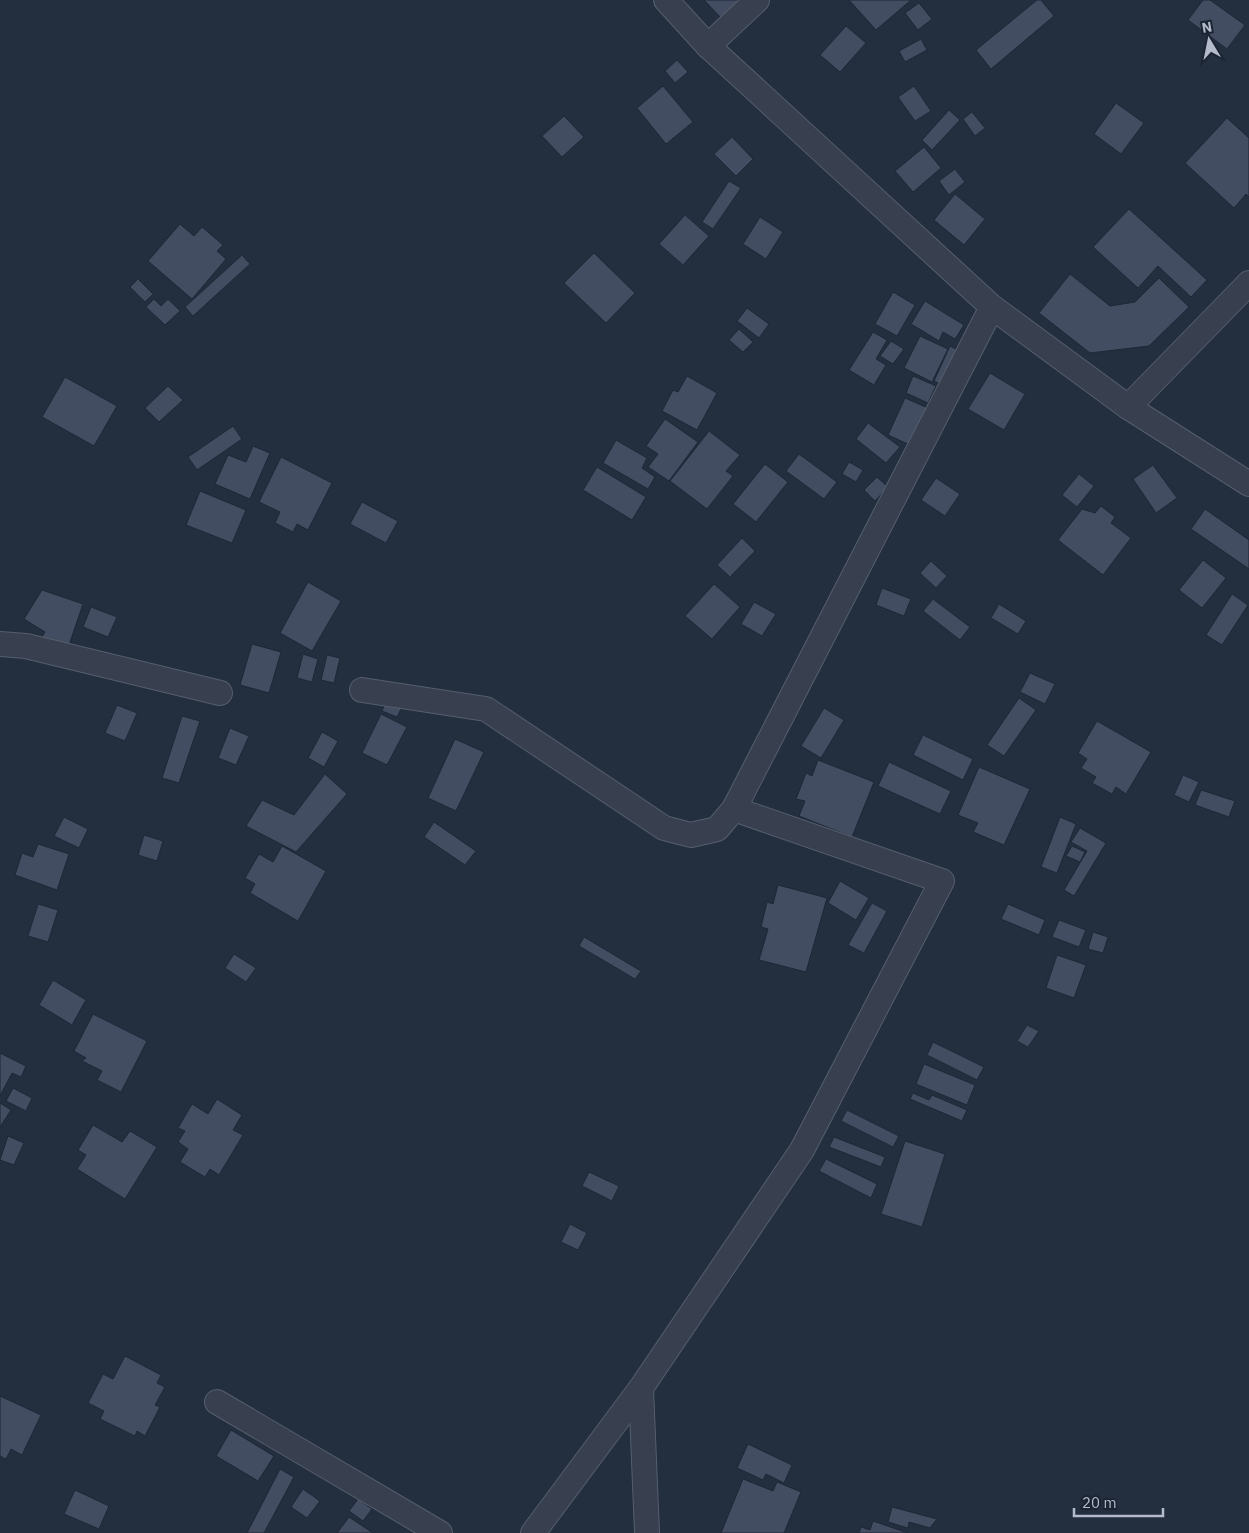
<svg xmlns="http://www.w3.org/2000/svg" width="1249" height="1533" font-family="'IBM Plex Sans',sans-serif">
	<rect width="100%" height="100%" fill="#232e3f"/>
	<g fill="#424d62" stroke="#1e2736">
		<path d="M704 0H741L722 19Z"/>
		<path d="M849 0H911L876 30Z"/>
		<path d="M1037 0H1041L1054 16 991 69 976 50Z"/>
		<path d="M1203 0H1210L1245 25 1227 49 1188 20Z"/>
		<path d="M919 3 932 19 918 30 905 13Z"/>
		<path d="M846 26 866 43 840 72 820 55Z"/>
		<path d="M921 39 927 50 905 62 899 51Z"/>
		<path d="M677 60 688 72 675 83 665 71Z"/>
		<path d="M663 86 693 122 666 144 637 108Z"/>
		<path d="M914 86 931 111 915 121 898 97Z"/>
		<path d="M1116 103 1144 123 1121 154 1094 134Z"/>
		<path d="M949 110 960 120 932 150 922 140Z"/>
		<path d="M972 112 985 128 975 136 963 119Z"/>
		<path d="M564 116 584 137 562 157 542 136Z"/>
		<path d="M1227 118 1249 138V197L1246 194 1234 208 1185 163Z"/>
		<path d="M732 137 753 159 736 176 714 154Z"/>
		<path d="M924 147 941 168 913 192 895 171Z"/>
		<path d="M955 169 965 182 949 195 939 181Z"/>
		<path d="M729 181 741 188 713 229 702 222Z"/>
		<path d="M955 194 985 219 964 245 934 220Z"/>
		<path d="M1129 209 1207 280 1191 297 1158 266 1138 288 1093 247Z"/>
		<path d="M685 215 709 236 683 265 659 244Z"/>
		<path d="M760 217 783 232 766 259 743 244Z"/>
		<path d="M180 224 194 236 202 227 223 245 217 251 226 259 192 299 148 261Z"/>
		<path d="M594 253 635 293 606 323 564 283Z"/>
		<path d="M242 255 250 264 193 316 185 307Z"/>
		<path d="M1070 274 1110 306 1135 302 1159 278 1189 307 1149 346 1090 353 1039 313Z"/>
		<path d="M138 279 153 294 145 302 130 287Z"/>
		<path d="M893 292 915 305 897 336 875 324Z"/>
		<path d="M154 299 161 306 168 299 180 311 165 325 146 307Z"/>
		<path d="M925 301 964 325 955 339 943 332 939 341 911 324Z"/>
		<path d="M747 308 769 324 759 338 737 321Z"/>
		<path d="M739 329 753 342 743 352 729 340Z"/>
		<path d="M873 332 887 340 876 359 886 365 874 385 849 370Z"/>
		<path d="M920 336 948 349 932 382 904 368Z"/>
		<path d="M891 341 904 349 893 364 880 356Z"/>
		<path d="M950 346 960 351 944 386 934 381Z"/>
		<path d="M990 373 1025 394 1004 430 968 409Z"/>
		<path d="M687 376 717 393 697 430 662 411 673 390 678 392Z"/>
		<path d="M913 376 936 386 928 403 906 393Z"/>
		<path d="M65 377 117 406 94 446 42 417Z"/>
		<path d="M168 386 183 400 159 422 145 408Z"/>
		<path d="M905 398 928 408 910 445 888 435Z"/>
		<path d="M665 419 698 442 669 481 648 467 658 454 646 446Z"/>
		<path d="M868 423 900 447 886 463 856 439Z"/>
		<path d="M233 426 242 439 197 470 188 457Z"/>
		<path d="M709 431 740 455 726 471 733 476 707 509 670 481Z"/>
		<path d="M616 440 647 458 642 468 655 477 648 489 603 463Z"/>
		<path d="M253 446 270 453 250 499 215 484 228 455 246 462Z"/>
		<path d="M799 454 837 482 824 499 786 471Z"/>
		<path d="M281 457 332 483 308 530 297 524 293 532 275 523 280 512 259 502Z"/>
		<path d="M849 462 863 470 856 482 842 474Z"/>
		<path d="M765 464 788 482 756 522 733 504Z"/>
		<path d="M1153 465 1177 498 1156 513 1133 479Z"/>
		<path d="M597 467 646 497 632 520 583 490Z"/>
		<path d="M1079 474 1094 486 1077 507 1062 495Z"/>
		<path d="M877 477 888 487 875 501 864 490Z"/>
		<path d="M936 478 960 494 945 516 921 500Z"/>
		<path d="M200 491 246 510 232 543 186 525Z"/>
		<path d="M362 502 398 521 386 543 350 524Z"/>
		<path d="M1101 506 1115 517 1111 523 1131 538 1103 575 1058 540 1082 509 1095 513Z"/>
		<path d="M1205 509 1249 540V569L1191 529Z"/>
		<path d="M742 538 755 551 730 577 717 565Z"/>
		<path d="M1203 560 1226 578 1202 608 1179 590Z"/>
		<path d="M931 561 947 576 936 588 920 573Z"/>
		<path d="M308 582 341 601 312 651 280 633Z"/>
		<path d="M714 584 740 607 712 639 685 616Z"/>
		<path d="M882 588 911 599 904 616 876 605Z"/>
		<path d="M42 590 83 604 67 651 39 641 45 632 24 619Z"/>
		<path d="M1232 594 1248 605 1222 645 1206 635Z"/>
		<path d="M933 599 970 627 960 640 923 611Z"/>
		<path d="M754 602 776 614 762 636 741 624Z"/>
		<path d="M999 604 1026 621 1018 634 991 618Z"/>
		<path d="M91 607 117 617 108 637 83 627Z"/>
		<path d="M252 644 281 652 269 693 240 685Z"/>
		<path d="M303 654 318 659 312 682 297 678Z"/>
		<path d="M327 655 340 658 334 683 321 680Z"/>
		<path d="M1030 673 1055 684 1045 704 1020 692Z"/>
		<path d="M1019 698 1036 710 1004 756 987 745Z"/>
		<path d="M386 701 402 707 397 717 382 711Z"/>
		<path d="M117 705 137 713 125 741 105 733Z"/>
		<path d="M824 708 844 720 821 758 801 746Z"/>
		<path d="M381 714 407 727 387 765 362 753Z"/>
		<path d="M182 716 200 721 179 783 162 778Z"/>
		<path d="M1097 721 1151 752 1126 794 1116 787 1112 794 1092 783 1096 777 1081 768 1087 759 1078 753Z"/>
		<path d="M230 728 249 736 236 765 218 758Z"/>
		<path d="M322 732 338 741 324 767 308 758Z"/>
		<path d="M923 735 973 759 963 780 913 755Z"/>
		<path d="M455 739 484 752 456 811 428 798Z"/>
		<path d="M818 760 874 782 852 837 799 816 805 801 796 799 806 773 812 776Z"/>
		<path d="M889 762 951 791 940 814 878 786Z"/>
		<path d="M979 767 1030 789 1004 845 973 832 978 823 958 815Z"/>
		<path d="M325 774 347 794 296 852 246 826 262 800 294 815Z"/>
		<path d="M1183 775 1199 782 1189 802 1174 795Z"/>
		<path d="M1201 790 1235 801 1229 817 1195 805Z"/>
		<path d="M64 817 88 829 79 848 54 836Z"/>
		<path d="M1060 817 1076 824 1057 873 1041 867Z"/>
		<path d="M434 822 476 851 465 865 424 837Z"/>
		<path d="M1080 828 1106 843 1074 896 1064 890 1087 851 1071 842Z"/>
		<path d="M144 835 163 841 157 861 138 855Z"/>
		<path d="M38 844 69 854 57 890 15 875 22 853 33 857Z"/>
		<path d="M282 846 326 871 298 921 250 893 255 884 245 878 259 854 273 862Z"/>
		<path d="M1072 846 1085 852 1080 862 1066 856Z"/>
		<path d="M840 881 869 898 856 920 828 903Z"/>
		<path d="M778 885 827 898 806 972 759 960 768 929 761 927 767 902 773 904Z"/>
		<path d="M872 903 887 911 864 953 848 945Z"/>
		<path d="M38 904 58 910 48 942 28 936Z"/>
		<path d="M1008 904 1045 920 1039 935 1001 919Z"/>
		<path d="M1059 920 1086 930 1079 947 1052 937Z"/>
		<path d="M1093 932 1108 937 1103 953 1088 949Z"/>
		<path d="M584 937 641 971 635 979 579 946Z"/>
		<path d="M234 954 256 968 246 982 225 968Z"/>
		<path d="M1057 955 1086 965 1074 998 1046 988Z"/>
		<path d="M53 980 86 1000 72 1025 39 1005Z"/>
		<path d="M93 1014 147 1041 121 1092 97 1080 102 1071 82 1061 86 1058 74 1051Z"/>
		<path d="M1027 1025 1039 1031 1028 1047 1017 1041Z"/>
		<path d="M933 1042 984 1067 977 1080 927 1055Z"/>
		<path d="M0 1053 26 1066 21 1077 12 1073 0 1096Z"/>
		<path d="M924 1064 975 1085 967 1105 916 1084Z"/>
		<path d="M13 1088 32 1098 26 1111 6 1101Z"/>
		<path d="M913 1093 929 1100 932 1095 967 1110 962 1121 910 1099Z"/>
		<path d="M217 1099 242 1115 233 1130 243 1135 219 1175 210 1169 205 1177 180 1162 188 1149 178 1142 185 1131 178 1128 192 1104 208 1114Z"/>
		<path d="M0 1103 11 1110 0 1127Z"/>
		<path d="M847 1110 899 1136 893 1147 841 1121Z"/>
		<path d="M93 1125 122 1142 130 1131 157 1147 125 1199 77 1169 86 1155 78 1150Z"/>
		<path d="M8 1136 24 1143 14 1165 0 1160Z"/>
		<path d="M834 1137 885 1157 881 1167 829 1147Z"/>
		<path d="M905 1141 945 1154 922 1227 881 1214Z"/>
		<path d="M826 1159 877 1184 871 1198 819 1171Z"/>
		<path d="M589 1172 619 1186 612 1201 582 1186Z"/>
		<path d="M570 1224 587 1233 578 1250 561 1242Z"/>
		<path d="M125 1356 161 1375 157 1383 165 1387 155 1405 160 1407 145 1436 137 1431 135 1436 100 1419 104 1411 88 1403 103 1374 113 1379Z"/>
		<path d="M0 1396 41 1415 22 1455 11 1449 6 1459 0 1456Z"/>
		<path d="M231 1430 274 1456 258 1481 216 1456Z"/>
		<path d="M748 1444 792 1465 784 1483 766 1474 763 1480 737 1468Z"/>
		<path d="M280 1469 294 1477 264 1533H247Z"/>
		<path d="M743 1479 773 1491 777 1482 801 1492 784 1533H721Z"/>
		<path d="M303 1489 320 1501 307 1518 291 1507Z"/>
		<path d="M75 1490 109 1506 99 1529 64 1514Z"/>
		<path d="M358 1499 372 1509 363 1521 349 1511Z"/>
		<path d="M892 1507 937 1519 930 1528 909 1522 908 1528 888 1522Z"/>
		<path d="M349 1517 373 1533H337Z"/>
		<path d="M873 1521 908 1533H859L861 1527 870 1530Z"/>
	</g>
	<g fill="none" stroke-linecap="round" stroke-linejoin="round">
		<defs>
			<g id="minor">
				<path d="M666 0 708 46 992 307 1128 407 1249 484"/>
				<path d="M708 46 757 0"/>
				<path d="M1128 407 1249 283"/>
				<path d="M0 644 26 646 220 693"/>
				<path d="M362 690 486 709 664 828 691 835 717 829 734 809 992 307"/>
				<path d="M641 1388 647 1533"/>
				<path d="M217 1402 440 1533"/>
				<path d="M533 1533 641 1388 802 1150 942 881 734 809"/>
			</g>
		</defs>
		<use href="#minor" stroke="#555e6d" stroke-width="26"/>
		<use href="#minor" stroke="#38404f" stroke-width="24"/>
	</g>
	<g transform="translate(1209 40) rotate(350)" stroke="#1c2534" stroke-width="4" paint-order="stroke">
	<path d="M0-4L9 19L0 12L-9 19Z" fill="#b4bbca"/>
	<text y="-8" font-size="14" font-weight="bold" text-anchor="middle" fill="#b4bbca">N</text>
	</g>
	<path d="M1074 1508v8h89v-8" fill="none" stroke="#b4bbca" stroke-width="2.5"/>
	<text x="1082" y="1508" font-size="15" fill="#b4bbca" stroke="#1c2534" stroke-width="4" paint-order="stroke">20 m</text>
</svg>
